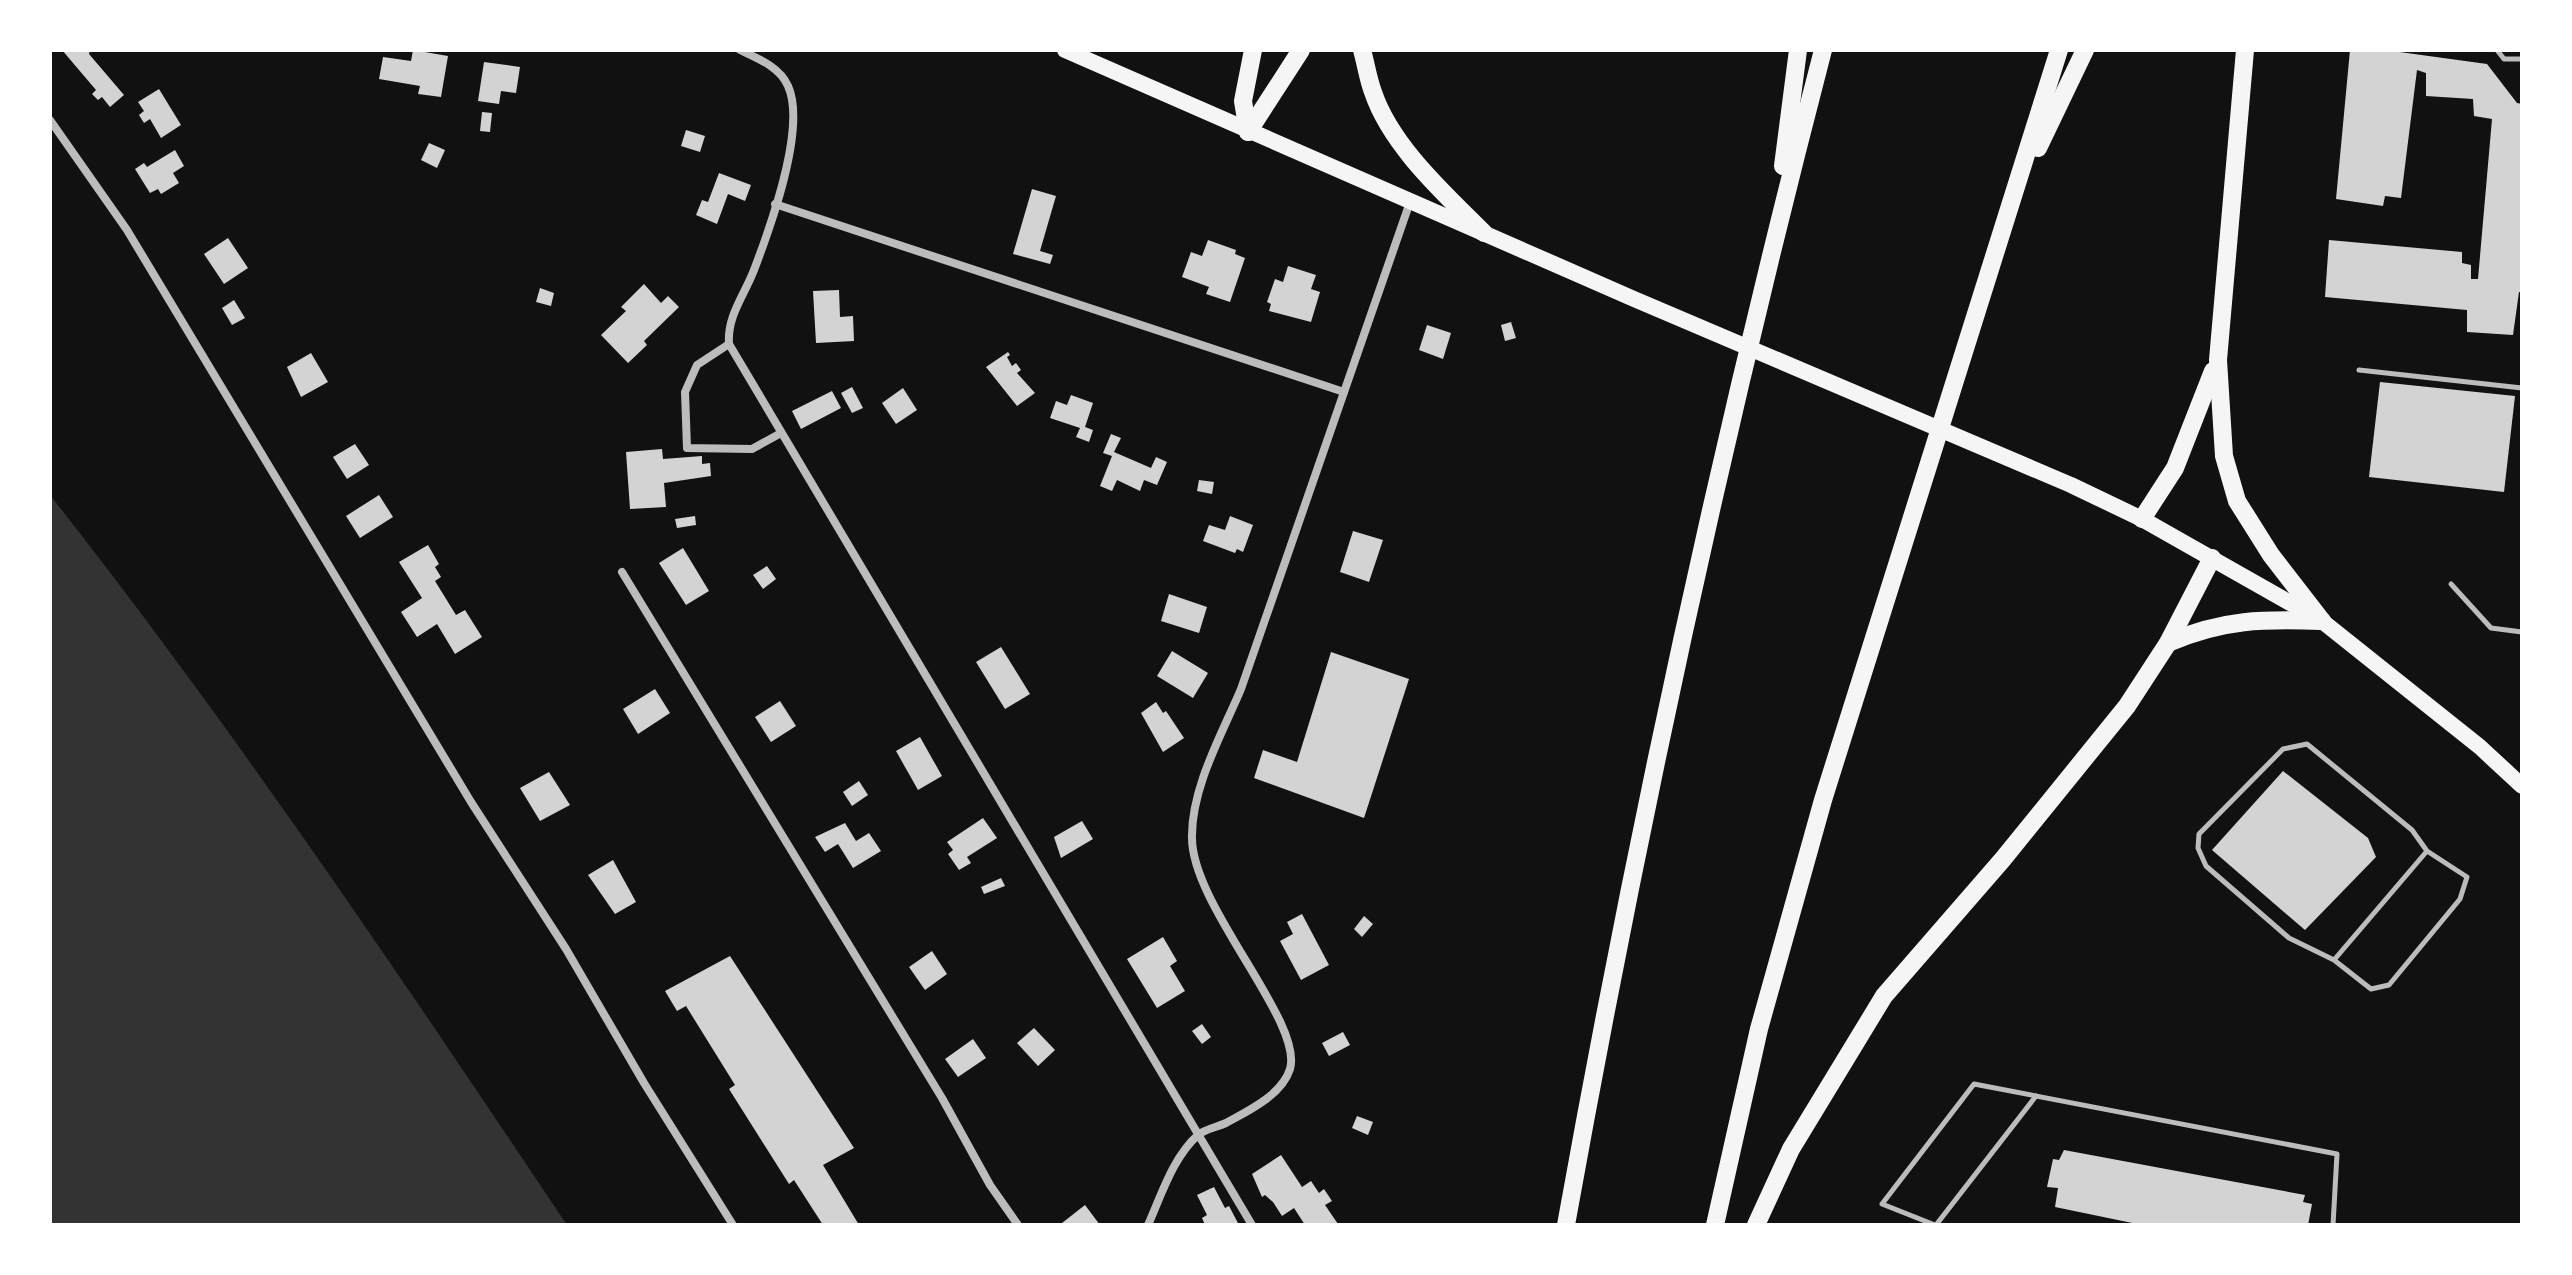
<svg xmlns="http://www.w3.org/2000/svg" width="2572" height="1275" font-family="'Varela Round',sans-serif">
	<rect width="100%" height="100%" fill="#111"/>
	<path fill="#333" d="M50 495C235 730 401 977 567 1225H50Z"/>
	<g fill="#d3d3d3">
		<path d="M62 50H90L89 54 124 95 110 107 102 97 98 100 92 94 96 90Z"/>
		<path d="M413 50 448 56 441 97 418 94 420 86 379 79 383 57 411 61Z"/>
		<path d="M2350 50H2385L2487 64 2517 103 2522 104V292H2519L2513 335 2467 332V310L2325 297 2329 240 2462 252V263L2471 265V279H2478L2492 119 2474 116 2473 99 2426 96V73L2417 70 2401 198 2385 196 2383 206 2336 199Z"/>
		<path d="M484 62 520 67 516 93 501 91 499 104 478 101Z"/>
		<path d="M159 89 181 125 161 138 150 119 144 123 139 115 144 111 138 102Z"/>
		<path d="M482 112 492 113 490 132 480 131Z"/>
		<path d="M686 130 705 136 700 152 681 146Z"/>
		<path d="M429 143 445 150 437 168 421 160Z"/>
		<path d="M175 150 184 166 173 173 179 183 161 194 158 189 150 193 135 169 144 163 147 167Z"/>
		<path d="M719 173 751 185 745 201 728 194 717 224 696 215 702 200 708 202Z"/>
		<path d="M1032 189 1056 196 1040 251 1053 255 1050 264 1013 254Z"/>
		<path d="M228 238 248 268 224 284 204 254Z"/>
		<path d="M1208 240 1236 250 1235 254 1245 258 1230 302 1206 294 1209 287 1182 277 1191 252 1202 256Z"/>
		<path d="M1288 266 1316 275 1311 289 1320 292 1311 322 1269 311 1271 304 1267 302 1275 279 1283 282Z"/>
		<path d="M644 284 661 303 668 296 679 307 644 341 647 345 628 363 601 335 626 311 621 307Z"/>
		<path d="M540 288 554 293 551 306 536 302Z"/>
		<path d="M839 290 840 317 853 316 854 341 816 343 813 291Z"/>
		<path d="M234 300 245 318 232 325 222 308Z"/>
		<path d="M1511 322 1516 338 1505 341 1501 325Z"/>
		<path d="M1427 325 1451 333 1443 359 1419 350Z"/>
		<path d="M1008 352 1010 355 1007 357 1012 366 1016 363 1021 370 1017 373 1035 393 1017 406 986 367Z"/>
		<path d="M311 353 328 382 301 397 287 367Z"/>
		<path d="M2380 382 2515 396 2504 492 2369 477Z"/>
		<path d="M852 387 863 408 852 413 841 393Z"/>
		<path d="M903 388 917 410 896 424 882 403Z"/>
		<path d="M832 391 841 408 801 429 792 411Z"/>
		<path d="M1071 395 1093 403 1085 427 1093 430 1089 442 1076 437 1080 428 1050 418 1056 401 1067 405Z"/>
		<path d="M1111 434 1121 438 1114 452 1151 468 1156 457 1167 462 1157 485 1144 480 1140 491 1117 480 1112 491 1100 486 1112 456 1103 453Z"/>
		<path d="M355 444 369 465 347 479 333 457Z"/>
		<path d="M662 449 663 459 702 456V464L710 463 711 476 664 483 666 507 630 509 626 452Z"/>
		<path d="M1199 480 1214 482 1212 494 1197 491Z"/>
		<path d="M379 495 393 517 360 538 346 516Z"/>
		<path d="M695 516 696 525 677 528 675 519Z"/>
		<path d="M1230 516 1253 525 1243 552 1237 549 1235 553 1203 541 1209 525 1225 530Z"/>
		<path d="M1353 531 1383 540 1369 582 1340 572Z"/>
		<path d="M428 545 439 564 435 567 441 577 435 581 456 615 465 610 482 637 455 654 437 624 417 637 401 612 422 598 399 562Z"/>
		<path d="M683 548 709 591 686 605 659 563Z"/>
		<path d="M767 566 776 579 763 589 753 575Z"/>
		<path d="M1169 594 1207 607 1199 633 1161 621Z"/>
		<path d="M1001 647 1030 694 1005 709 976 662Z"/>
		<path d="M1172 651 1208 673 1193 698 1157 676Z"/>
		<path d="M1331 652 1409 679 1364 818 1254 778 1263 750 1297 762Z"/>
		<path d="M655 689 670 713 638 734 623 709Z"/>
		<path d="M780 701 796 726 771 742 755 717Z"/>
		<path d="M1156 702 1163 713 1166 711 1184 738 1163 752 1141 713Z"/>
		<path d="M920 737 942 776 918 790 896 751Z"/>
		<path d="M2283 771 2368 838 2376 857 2305 930 2212 850Z"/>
		<path d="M549 772 570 805 540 821 520 788Z"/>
		<path d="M859 781 868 795 852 806 843 792Z"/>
		<path d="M983 818 997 838 967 857 971 863 959 870 948 854 953 850 947 842Z"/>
		<path d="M1082 821 1093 839 1061 858 1054 837Z"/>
		<path d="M845 823 856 841 869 833 881 851 853 868 838 844 825 852 815 837Z"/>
		<path d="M613 860 636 902 615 914 588 875Z"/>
		<path d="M1001 878 1005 886 984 894 981 887Z"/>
		<path d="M1302 914 1329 965 1301 980 1280 941 1293 934 1287 922Z"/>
		<path d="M1364 916 1373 924 1362 937 1354 929Z"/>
		<path d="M1163 937 1177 961 1170 966 1185 991 1157 1008 1127 959Z"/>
		<path d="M932 951 947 974 925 990 909 967Z"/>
		<path d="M730 956 854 1148 823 1165 859 1225H823L794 1180 789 1184 729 1089 735 1085 686 1006 677 1011 665 991Z"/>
		<path d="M1202 1024 1211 1037 1202 1044 1192 1031Z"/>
		<path d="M1034 1028 1055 1050 1038 1066 1017 1043Z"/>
		<path d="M1343 1032 1350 1045 1329 1056 1322 1043Z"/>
		<path d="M973 1039 986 1058 958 1077 945 1059Z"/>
		<path d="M1357 1116 1373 1122 1368 1135 1352 1128Z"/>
		<path d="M2064 1150 2305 1195 2303 1202 2312 1204 2308 1225H2142L2055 1207 2058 1188 2047 1187 2053 1159 2059 1160Z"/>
		<path d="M1281 1155 1302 1187 1311 1181 1319 1193 1324 1189 1332 1201 1325 1205 1338 1224 1305 1225 1294 1208 1282 1216 1273 1202 1265 1195 1262 1197 1252 1174Z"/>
		<path d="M1214 1187 1225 1208 1229 1206 1239 1225H1205L1202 1218 1207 1215 1197 1195Z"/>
		<path d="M1085 1205 1100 1225H1064L1062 1223Z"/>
	</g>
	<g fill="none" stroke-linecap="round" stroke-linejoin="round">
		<g stroke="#bcbcbc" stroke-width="5">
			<path d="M2497 50 2504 59H2522"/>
			<path d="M2359 370 2522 388"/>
			<path d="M2451 584 2491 628 2522 632"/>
			<path d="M2334 960 2289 938 2206 866 2198 848 2199 834 2283 749 2307 744 2412 830 2427 851 2467 877 2460 899 2389 985 2371 989 2334 960 2427 851"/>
			<path d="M1935 1225 1882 1204 1974 1084 2337 1154 2333 1225"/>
			<path d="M1936 1225 2036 1096"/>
		</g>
		<g stroke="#bcbcbc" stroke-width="8">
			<path d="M740 50C757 58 780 67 788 86 807 128 770 228 754 270 744 296 727 316 729 344L1252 1225"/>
			<path d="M50 120 127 230 471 802 566 949 644 1083 733 1225"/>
			<path d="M775 204 1344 392"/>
			<path d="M729 344 697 365 685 392 687 448 752 449 781 433"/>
			<path d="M622 572 942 1098 990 1185 1018 1225"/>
			<path d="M1148 1225C1161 1196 1173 1157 1198 1135 1205 1129 1217 1127 1226 1123 1248 1111 1282 1095 1290 1069 1304 1022 1192 906 1192 838 1191 788 1222 734 1241 689L1410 202"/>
		</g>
		<path stroke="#f5f5f5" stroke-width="16" d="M1065 50 1634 299 2071 485 2142 519 2322 621 2480 747 2522 786"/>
		<g stroke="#f5f5f5" stroke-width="18">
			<path d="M1362 50C1366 64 1368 79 1373 92 1391 146 1445 194 1484 233"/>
			<path d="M2245 50 2218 360 2224 456 2237 501 2271 555 2322 621"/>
			<path d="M1248 132 1301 50"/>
			<path d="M1248 132 1243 101 1253 50"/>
			<path d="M2038 148 2085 50"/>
			<path d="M1783 166 1798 50"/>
			<path d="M2142 519 2175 468 2213 371"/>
			<path d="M2168 643C2223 619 2264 619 2322 621"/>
			<path d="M1566 1225C1637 830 1722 438 1823 50"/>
			<path d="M1715 1225 1759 1029 1823 800 2059 50"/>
			<path d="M1756 1225 1791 1149 1884 996 2003 859 2127 706 2168 643 2212 558"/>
		</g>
	</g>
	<rect width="2572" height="1275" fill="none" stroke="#ffffff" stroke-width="104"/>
</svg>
